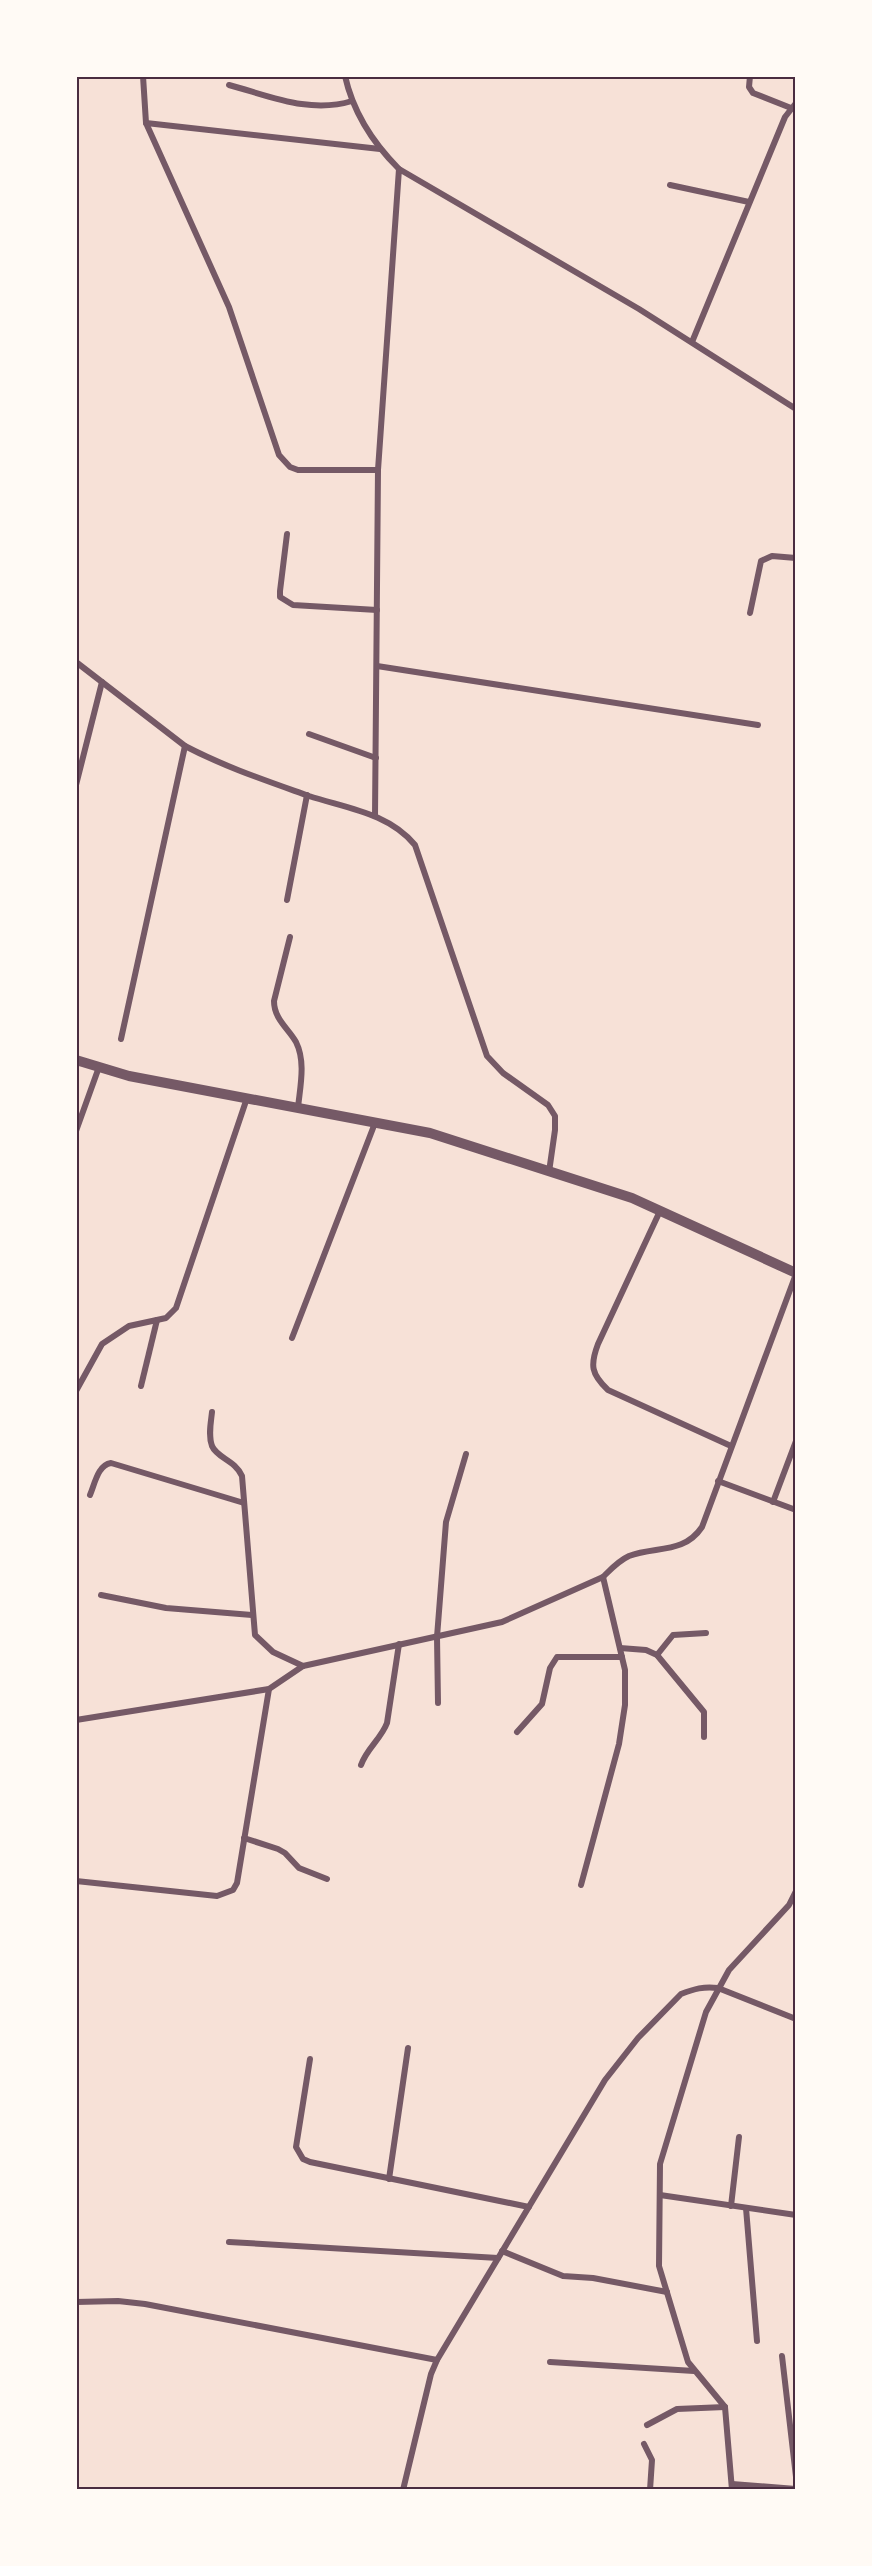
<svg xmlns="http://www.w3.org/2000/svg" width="872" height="2566" font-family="'Source Serif 4',serif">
	<rect width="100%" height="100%" fill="#f7e1d7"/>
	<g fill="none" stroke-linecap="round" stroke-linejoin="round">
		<g stroke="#755966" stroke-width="6">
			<path d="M143 76 146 123 229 307 279 455 290 467 298 470H378"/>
			<path d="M345 76C353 112 374 144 399 169"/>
			<path d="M750 76 749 87 753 93 791 108"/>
			<path d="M229 85C270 96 310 114 352 101"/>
			<path d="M146 123 380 149"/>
			<path d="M670 185 749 202"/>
			<path d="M692 342 785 117 796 103"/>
			<path d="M287 534 280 591V597L293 605 377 610"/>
			<path d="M750 613 761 561 772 556 796 558"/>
			<path d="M76 662 185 746C225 767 267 781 309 796 346 808 389 813 415 845L487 1056 503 1073 548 1105 555 1116V1130L549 1172"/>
			<path d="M377 666 758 725"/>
			<path d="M309 734 376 758"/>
			<path d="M76 785 102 682"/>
			<path d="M375 816 378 470 399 169 639 309 796 409"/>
			<path d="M287 900 307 795"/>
			<path d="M290 937 274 1001C274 1019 288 1028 296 1042 306 1062 300 1087 298 1108"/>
			<path d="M121 1039 185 746"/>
			<path d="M76 1131 99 1067"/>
			<path d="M660 1211 598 1344C590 1365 591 1374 608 1390L731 1446"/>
			<path d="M292 1338 375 1123"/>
			<path d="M141 1386 157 1320"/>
			<path d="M76 1391 102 1344 129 1326 166 1318 176 1308 247 1098"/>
			<path d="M212 1412C211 1422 208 1435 212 1446 217 1458 235 1460 242 1476L255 1635 273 1652 303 1666"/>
			<path d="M718 1481 796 1510"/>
			<path d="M90 1495C95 1483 98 1465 111 1463L244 1503"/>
			<path d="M773 1502 796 1441"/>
			<path d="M101 1595 166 1608 252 1615"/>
			<path d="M620 1648 646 1650 657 1655 704 1712V1737"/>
			<path d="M657 1655 673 1635 706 1633"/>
			<path d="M438 1703 437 1637 446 1522 466 1454"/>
			<path d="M76 1720 269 1689 303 1666 502 1622 603 1577C611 1569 618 1561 629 1556 656 1546 684 1554 702 1527L796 1274"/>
			<path d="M517 1732 542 1704 550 1668 557 1657H622"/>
			<path d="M361 1765C367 1748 381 1739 387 1723L399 1644"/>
			<path d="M244 1838 278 1849 285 1853 299 1868 327 1879"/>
			<path d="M76 1881 217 1896 233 1890 237 1883 269 1689"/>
			<path d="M581 1885 619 1744 625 1705V1670L603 1577"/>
			<path d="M310 2059 296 2147 303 2159 310 2162 529 2207"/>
			<path d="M389 2179 408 2048"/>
			<path d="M660 2195 796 2215"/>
			<path d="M731 2206 739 2137"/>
			<path d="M746 2208 757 2341"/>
			<path d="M229 2242 498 2258"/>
			<path d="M502 2251 563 2276 593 2278 667 2292"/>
			<path d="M76 2302 118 2301 145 2304 437 2360"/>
			<path d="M782 2356 796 2477"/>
			<path d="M550 2362 694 2371"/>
			<path d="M647 2425 677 2409 725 2407"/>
			<path d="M644 2444 652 2460 650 2490"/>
			<path d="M732 2484 796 2489"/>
			<path d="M403 2490 431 2374 437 2360 605 2080 638 2038 681 1994C694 1989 704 1986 718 1988L796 2019"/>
			<path d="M732 2490 725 2407 688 2362 659 2266 660 2164 706 2012 729 1970 789 1905 796 1891"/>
		</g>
		<path stroke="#755966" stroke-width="10" d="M76 1060 129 1076 430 1133 632 1198 796 1273"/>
	</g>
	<rect width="872" height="2566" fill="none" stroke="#fffaf5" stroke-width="156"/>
	<rect x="78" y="78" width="716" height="2410" fill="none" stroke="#4a2c40" stroke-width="2"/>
</svg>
